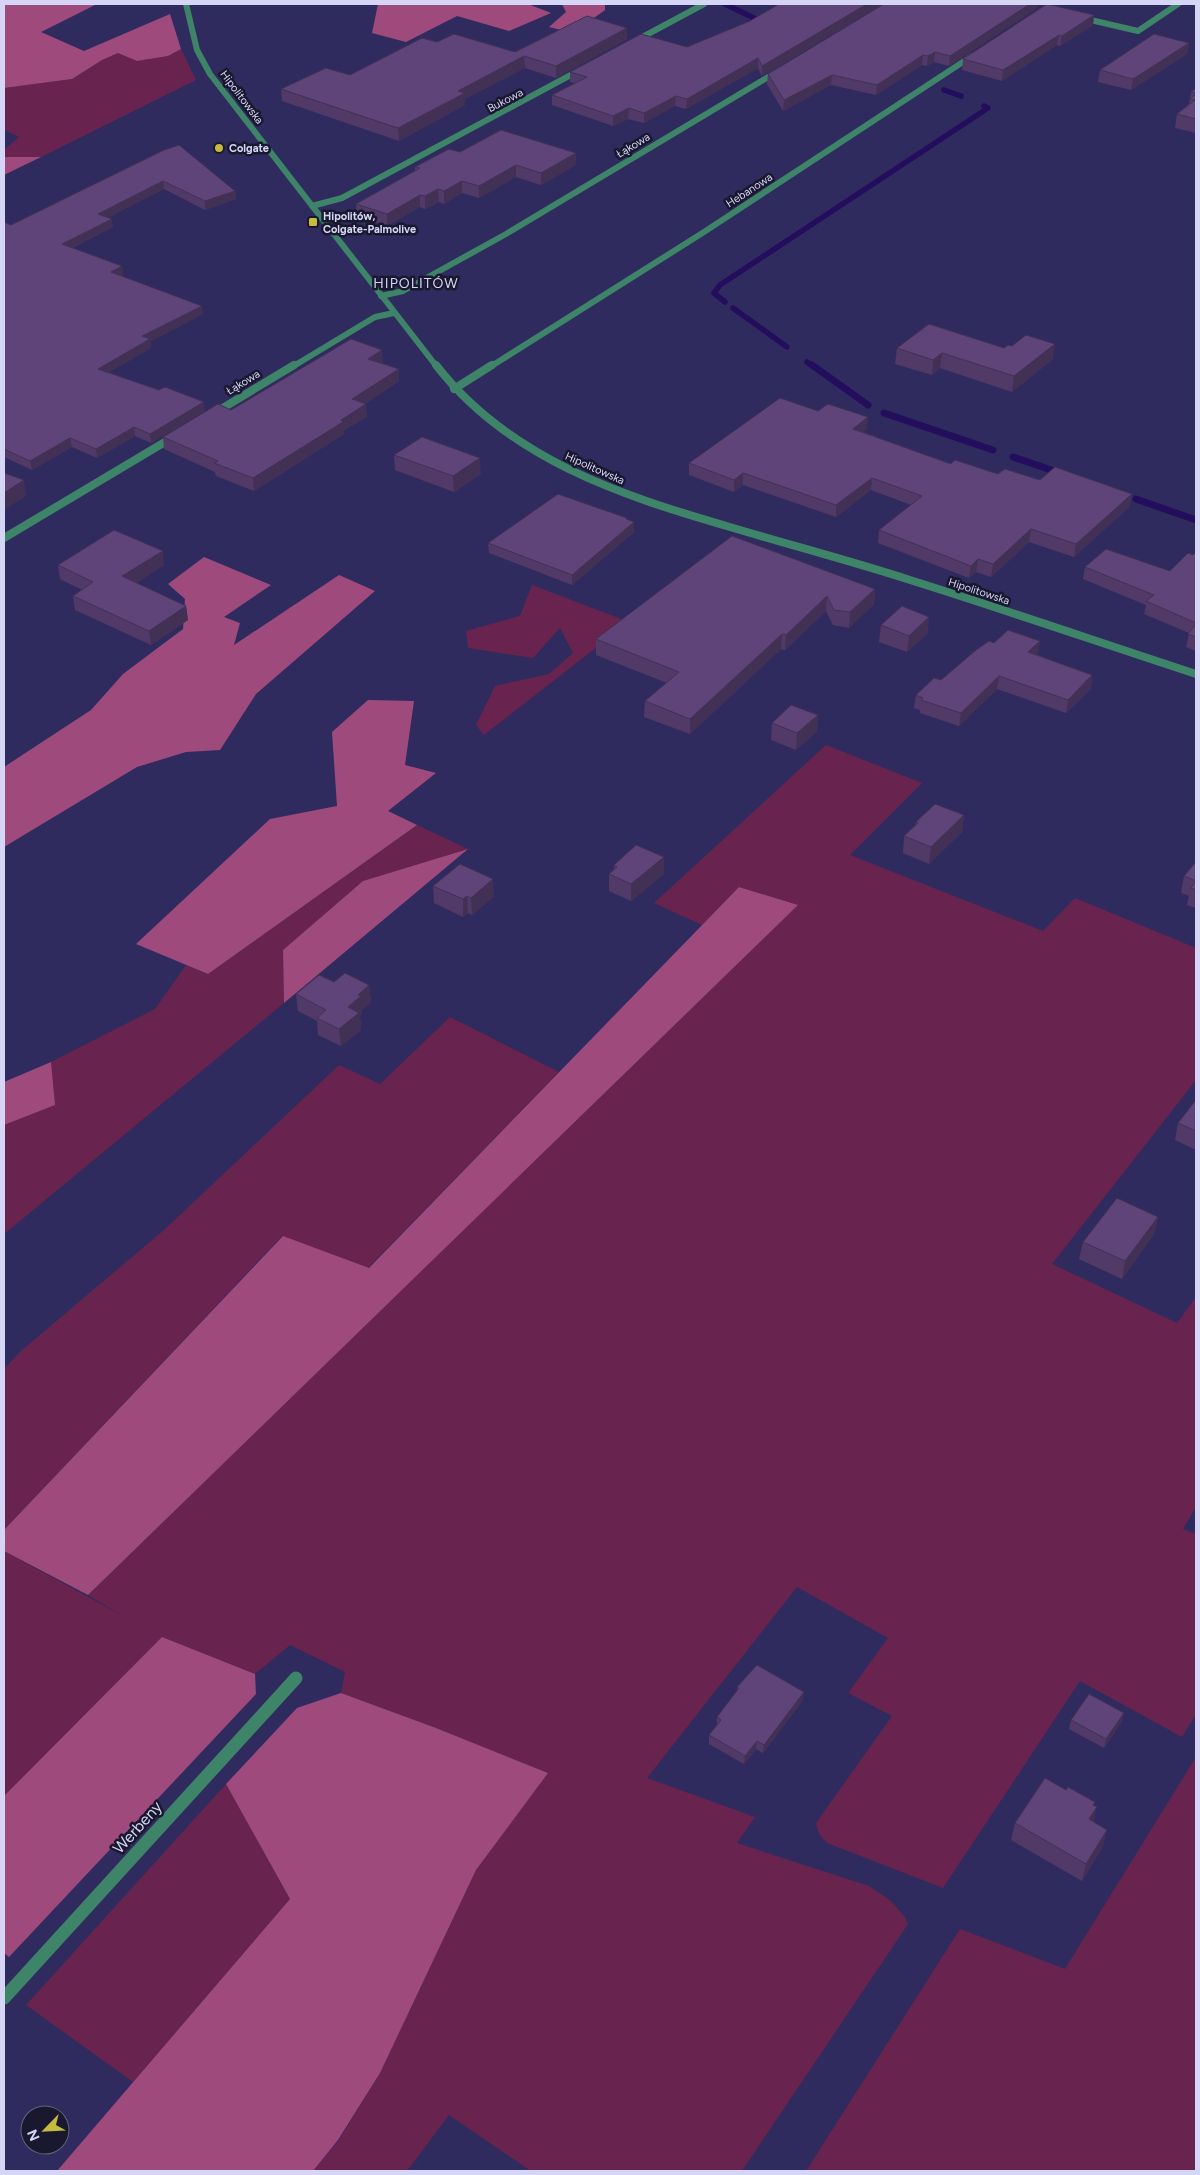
<svg xmlns="http://www.w3.org/2000/svg" width="1200" height="2175" font-family="Figtree,sans-serif">
	<rect width="100%" height="100%" fill="#302b5e"/>
	<g fill="#68244e">
		<path d="M181 49 196 80 41 157H4V150L19 137 4 130V88L72 79 102 60 118 53 137 61 168 56Z"/>
		<path d="M532 585 629 622 484 735 476 725 495 686 549 674 573 653 560 628 533 658 468 648 466 631 520 616Z"/>
		<path d="M826 745 922 783 850 855 1043 931 1075 898 1196 948V1080L1052 1264 1177 1323 1196 1297V1507L1183 1529 1196 1534V1714L1182 1737 1080 1681 943 1888 827 1843 819 1834 816 1823 892 1716 848 1693 888 1638 797 1587 647 1778 755 1817 737 1843 869 1886 891 1901 904 1916 908 1924 742 2171H531L449 2115 407 2171H313L339 2140 380 2073 476 1870 548 1773 436 1728 341 1693 345 1672 290 1645 255 1674 162 1637 4 1796V1551L123 1616 88 1595 797 905 739 887 702 925 654 903Z"/>
		<path d="M417 825 468 849 363 881 283 950 284 1003 4 1234V1125L54 1105 51 1062 155 1009 186 965 208 974Z"/>
		<path d="M450 1017 559 1072 368 1268 282 1236 4 1530V1369L21 1351 164 1230 339 1065 380 1084Z"/>
		<path d="M1196 1757V2171H806L960 1929 1065 1969Z"/>
		<path d="M226 1784 290 1899 133 2082 26 2005Z"/>
	</g>
	<g fill="#9f4a7d">
		<path d="M4 4H97L41 32 84 51 170 14 181 49 168 56 137 61 118 53 102 60 72 79 4 88Z"/>
		<path d="M378 4H528L551 13 509 31 457 16 406 42 372 33Z"/>
		<path d="M562 4H605V10L573 33 549 27 566 12Z"/>
		<path d="M4 157H41L4 175Z"/>
		<path d="M204 557 271 585 224 617 240 623 234 645 339 575 375 591 256 694 220 750 186 752 137 767 4 847V767L91 710 123 674 183 629 185 599 168 584Z"/>
		<path d="M368 700 414 701 405 765 436 773 388 811 417 825 208 974 136 944 270 819 337 806 332 732Z"/>
		<path d="M468 849 284 1003 283 950 363 881Z"/>
		<path d="M739 887 798 905 88 1595 4 1551V1530L283 1236 369 1268Z"/>
		<path d="M51 1062 55 1105 4 1125V1082Z"/>
		<path d="M162 1637 255 1674 256 1694 9 1957 4 1953V1796Z"/>
		<path d="M341 1693 436 1728 548 1773 476 1870 380 2073 338 2140 313 2171H57L290 1899 226 1784 297 1708Z"/>
	</g>
	<g fill="none" stroke-linecap="round" stroke-linejoin="round">
		<g stroke="#230e5e" stroke-width="5.5">
			<path d="M725 4 762 22"/>
			<path d="M944 90 961 96"/>
			<path d="M725 302 714 293 720 285 988 108 984 106"/>
			<path d="M733 308 787 347"/>
			<path d="M807 362 814 367"/>
		</g>
		<g stroke="#230e5e" stroke-width="7">
			<path d="M812 365 868 405"/>
			<path d="M884 413 993 450"/>
			<path d="M1013 457 1063 474"/>
			<path d="M1136 499 1196 520"/>
		</g>
		<g stroke="#3d8468" stroke-width="6">
			<path d="M186 4 197 50 210 74 437 367"/>
			<path d="M1082 18 1138 31 1178 4"/>
			<path d="M635 41 704 4"/>
			<path d="M312 206 342 198 580 70"/>
			<path d="M381 296 403 291 506 234 780 70"/>
			<path d="M292 367 375 317 394 313"/>
			<path d="M490 367 704 232 972 56"/>
		</g>
		<g stroke="#3d8468" stroke-width="8">
			<path d="M436 365C509 459 620 495 730 527 790 545 851 561 910 580 1006 610 1101 643 1196 674"/>
			<path d="M454 389 492 365"/>
			<path d="M213 414 294 365"/>
			<path d="M4 538 175 436"/>
		</g>
		<path stroke="#3d8468" stroke-width="13" d="M4 1998 296 1678"/>
	</g>
	<g fill="#513a68">
		<path d="M779 4H883L762 76 758 68 686 109 675 106 644 123 628 119 613 126 552 105V95L575 83 570 82V72L687 47 750 21Z"/>
		<path d="M1037 8 949 66 934 62 927 66 922 65 876 95 831 85 783 111 767 84 768 74Z"/>
		<path d="M1094 15 1093 25 1060 46 1057 45 1002 81 962 70 963 59Z"/>
		<path d="M627 28V39L556 78 525 68 465 99V105L399 141 282 101 281 89 350 75 437 42 515 52Z"/>
		<path d="M1189 43 1187 54 1131 90 1098 82 1100 70Z"/>
		<path d="M1196 88V133L1175 128 1177 114 1189 104 1191 92Z"/>
		<path d="M164 150 235 191 236 199 205 210 164 189 109 217 113 227 72 248 122 266 123 274 121 276 203 314 151 341V348L109 372 205 411 151 443 135 436 97 458 72 447 32 470 4 457V222L11 225Z"/>
		<path d="M460 152 576 153V165L541 185 516 177 479 198 462 193 444 204 439 202 425 209 420 207 387 226 357 217 356 204 415 171V167Z"/>
		<path d="M1012 346 1053 359 1012 392 940 368 932 375 895 364 897 348H1004Z"/>
		<path d="M382 363 399 369V381L365 404 367 417 343 431 344 434 254 491 216 476 215 472 164 449 163 437 231 410 383 363Z"/>
		<path d="M867 429 863 432 951 464 998 474 1040 480 1130 506 1074 557 1029 542 991 577 976 572 969 578 878 543 879 530 911 505 871 490 836 517 743 485 734 492 689 475V463Z"/>
		<path d="M394 455 481 474 454 492 395 470Z"/>
		<path d="M627 518V520L634 522V532L572 585 489 553 488 543Z"/>
		<path d="M732 536 875 589 874 604 849 628 833 625 826 611 785 650 781 649 690 734 644 717 645 701 667 683 596 655V639Z"/>
		<path d="M1196 552V651L1186 647 1189 633 1144 614 1146 605 1083 579 1085 567 1170 571 1193 555Z"/>
		<path d="M58 565H164L136 583 186 606 188 620 151 645 75 610 73 596 82 590 60 579Z"/>
		<path d="M881 625 928 633 907 652 879 642Z"/>
		<path d="M1040 641 1038 654 1037 655 1092 675 1091 688 1066 713 997 689 959 726 920 713V710L914 708 916 695 941 680 994 643Z"/>
		<path d="M818 715 817 731 796 750 771 740 772 723Z"/>
		<path d="M964 815 962 832 929 864 903 853 904 836 915 825 916 822Z"/>
		<path d="M1196 862V908L1187 905 1189 896 1181 893 1184 876Z"/>
		<path d="M614 865 664 874 631 901 609 891V874L614 869Z"/>
		<path d="M433 886 494 896 472 915 468 913 463 917 434 903Z"/>
		<path d="M334 982 369 985 371 1002 362 1010V1013L360 1016 361 1030 341 1046 318 1035 317 1021 298 1011 296 994Z"/>
		<path d="M1196 1100V1150L1175 1140 1178 1123Z"/>
		<path d="M1158 1217 1154 1234 1122 1279 1079 1259 1083 1242Z"/>
		<path d="M737 1687 803 1700 763 1753 756 1749 744 1764 709 1744V1735L717 1726V1717L737 1691Z"/>
		<path d="M1071 1720 1122 1721 1104 1748 1069 1729Z"/>
		<path d="M1066 1790 1095 1802 1093 1822 1103 1846 1082 1881 1011 1840 1015 1823Z"/>
	</g>
	<g fill="#423055">
		<path d="M867 4H883L762 76V66Z"/>
		<path d="M1030 4H1038L1037 8 949 66 950 56Z"/>
		<path d="M1094 15 1093 25 1060 46 1062 36Z"/>
		<path d="M627 28V39L556 78V66Z"/>
		<path d="M1059 35 1057 45 1002 81 1003 70Z"/>
		<path d="M1189 43 1187 54 1131 90 1133 79Z"/>
		<path d="M935 52 934 62 927 66 928 56Z"/>
		<path d="M923 55 922 65 876 95 877 85Z"/>
		<path d="M524 56 525 68 465 99V105L399 141 398 128 458 91Z"/>
		<path d="M758 58V68L686 109 687 99Z"/>
		<path d="M832 75 831 85 783 111 784 100Z"/>
		<path d="M676 96 675 106 644 123V113Z"/>
		<path d="M629 108 628 119 613 126V116Z"/>
		<path d="M576 153V165L541 185V173Z"/>
		<path d="M516 165V177L479 198V186Z"/>
		<path d="M163 181 164 189 100 222 98 214Z"/>
		<path d="M462 181V193L444 204V191Z"/>
		<path d="M438 189 439 202 425 209V196Z"/>
		<path d="M235 191 236 199 205 210V201Z"/>
		<path d="M420 195V207L387 226V214Z"/>
		<path d="M112 219 113 227 63 252 62 244Z"/>
		<path d="M122 266 123 274 112 280 111 272Z"/>
		<path d="M202 306 203 314 151 341V348L100 377 98 369 142 336Z"/>
		<path d="M1055 344 1053 359 1012 392 1014 376Z"/>
		<path d="M382 350 383 363 369 371 368 359Z"/>
		<path d="M942 353 940 368 932 375 933 360Z"/>
		<path d="M399 369V381L353 412 352 399Z"/>
		<path d="M204 402 205 411 151 443 150 434Z"/>
		<path d="M366 404 367 417 343 431 344 434 254 491 253 478 341 420Z"/>
		<path d="M868 417 867 429 852 441 853 429Z"/>
		<path d="M134 427 135 436 97 458 96 449Z"/>
		<path d="M70 438 72 447 32 470 30 461Z"/>
		<path d="M480 458 481 474 454 492 453 476Z"/>
		<path d="M743 473V485L734 492V480Z"/>
		<path d="M872 478 871 490 836 517V505Z"/>
		<path d="M24 480 26 496 4 510V493Z"/>
		<path d="M1132 494 1130 506 1074 557 1076 544Z"/>
		<path d="M634 522V532L572 585V575Z"/>
		<path d="M1031 529 1029 542 991 577 993 564Z"/>
		<path d="M163 551 164 565 124 590 122 576Z"/>
		<path d="M978 559 976 572 969 578 971 566Z"/>
		<path d="M875 589 874 604 849 628 850 612Z"/>
		<path d="M827 596 826 611 785 650 786 635Z"/>
		<path d="M186 606 188 620 151 645 149 631Z"/>
		<path d="M929 617 928 633 907 652 909 636Z"/>
		<path d="M782 634 781 649 690 734V719Z"/>
		<path d="M1040 641 1038 654 1027 664 1028 652Z"/>
		<path d="M1092 675 1091 688 1066 713 1068 700Z"/>
		<path d="M999 676 997 689 959 726 961 713Z"/>
		<path d="M818 715 817 731 796 750 797 733Z"/>
		<path d="M964 815 962 832 929 864 931 847Z"/>
		<path d="M664 857V874L631 901V884Z"/>
		<path d="M493 879 494 896 472 915 471 898Z"/>
		<path d="M467 896 468 913 463 917V899Z"/>
		<path d="M369 985 371 1002 362 1010V1013L360 1016 361 1030 341 1046 339 1029 348 1007 358 995Z"/>
		<path d="M1158 1217 1154 1234 1122 1279 1125 1261Z"/>
		<path d="M804 1692 803 1700 763 1753 764 1745Z"/>
		<path d="M1124 1713 1122 1721 1104 1748 1106 1739Z"/>
		<path d="M757 1741 756 1749 744 1764 745 1756Z"/>
		<path d="M1095 1802 1093 1814 1097 1807 1093 1824 1089 1819 1093 1805Z"/>
		<path d="M1107 1830 1103 1846 1082 1881 1086 1864Z"/>
	</g>
	<g fill="#5e4479" stroke="#423055">
		<path d="M779 4H867L762 66 758 58 687 99 676 96 644 113 629 108 613 116 552 95 587 77 570 72 641 34 687 47 750 21Z"/>
		<path d="M884 4H1030L950 56 935 52 928 56 923 55 877 85 832 75 784 100 768 74Z"/>
		<path d="M1047 4 1094 15 1062 36 1059 35 1003 70 963 59Z"/>
		<path d="M587 16 627 28 556 66 524 56 458 91 465 93 398 128 281 89 326 68 350 75 422 38 437 42 454 34 515 52Z"/>
		<path d="M1154 34 1189 43 1133 79 1100 70Z"/>
		<path d="M1196 88V93L1191 92Z"/>
		<path d="M1196 94V119L1177 114 1195 100 1190 99Z"/>
		<path d="M501 130 576 153 541 173 516 165 479 186 462 181 444 191 438 189 425 196 420 195 387 214 356 204 420 168 415 167 449 149 460 152Z"/>
		<path d="M179 145 235 191 205 201 163 181 98 214 112 219 62 244 122 266 111 272 202 306 142 336 150 339 98 369 159 390 165 387 204 402 150 434 134 427 96 449 70 438 30 461 4 449V222L11 225 164 150Z"/>
		<path d="M929 324 1004 348 1008 345 1012 346 1026 335 1055 344 1014 376 942 353 933 360 897 348Z"/>
		<path d="M351 339 382 350 368 359 399 369 352 399 366 404 341 420 343 422 253 478 214 463 218 461 163 437 218 404 231 410Z"/>
		<path d="M780 398 818 411 828 404 868 417 853 429 951 464 955 460 998 474 1005 469 1040 480 1055 467 1132 494 1076 544 1031 529 993 564 978 559 971 566 879 530 922 496 872 478 836 505 743 473 734 480 689 463Z"/>
		<path d="M422 437 480 458 453 476 394 455Z"/>
		<path d="M4 473 24 480 4 493Z"/>
		<path d="M558 494 627 518 626 519 634 522 572 575 488 543Z"/>
		<path d="M114 530 163 551 122 576 186 606 149 631 73 596 93 582 58 565Z"/>
		<path d="M732 536 875 589 850 612 834 610 827 596 786 635 782 634 690 719 645 701 679 672 596 639Z"/>
		<path d="M1106 549 1170 571 1188 553 1193 555 1196 552V623L1146 601 1154 595 1085 567Z"/>
		<path d="M902 606 929 617 909 636 881 625Z"/>
		<path d="M1196 624V637L1188 634Z"/>
		<path d="M1008 630 1040 641 1028 652 1092 675 1068 700 999 676 961 713 921 700 923 698 916 695 934 678 941 680 976 650 989 641 994 643Z"/>
		<path d="M791 705 818 715 797 733 772 723Z"/>
		<path d="M935 804 964 815 931 847 904 836 918 823 916 822Z"/>
		<path d="M636 845 664 857 631 884 609 874 617 867 614 865Z"/>
		<path d="M1196 862V881L1184 876Z"/>
		<path d="M460 864 493 879 471 898 467 896 463 899 433 886Z"/>
		<path d="M1196 881V890L1191 888Z"/>
		<path d="M345 973 369 985 358 995 361 996 348 1007 359 1013 339 1029 317 1018 326 1010 296 994 319 975 334 982Z"/>
		<path d="M1196 1100V1131L1178 1123Z"/>
		<path d="M1117 1198 1158 1217 1125 1261 1083 1242Z"/>
		<path d="M757 1665 804 1692 764 1745 757 1741 745 1756 709 1735 721 1720 717 1717 739 1688 737 1687Z"/>
		<path d="M1089 1694 1124 1713 1106 1739 1071 1720Z"/>
		<path d="M1045 1778 1066 1790 1068 1787 1095 1802 1093 1805 1097 1807 1089 1819 1107 1830 1086 1864 1015 1823Z"/>
	</g>
	<g fill="#c5bc3d" stroke="#1a182f" stroke-width="2">
		<circle cx="219" cy="148" r="5"/>
		<rect x="308" y="217" width="10" height="10" rx="2.5"/>
	</g>
	<g text-anchor="middle" stroke-width="5" stroke-linejoin="round" paint-order="stroke">
		<g font-size="11" fill="#d5d5f5" stroke="#1a182f">
			<text transform="translate(242 97) rotate(53)" y="4">Hipolitowska</text>
			<text transform="translate(505 100) rotate(-28)" y="4">Bukowa</text>
			<text transform="translate(633 145) rotate(-31)" y="4">Łąkowa</text>
			<text transform="translate(749 190) rotate(-33)" y="4">Hebanowa</text>
			<text transform="translate(243 382) rotate(-31)" y="4">Łąkowa</text>
			<text transform="translate(595 468) rotate(24)" y="4">Hipolitowska</text>
			<text transform="translate(979 591) rotate(18)" y="4">Hipolitowska</text>
		</g>
		<g font-size="11" font-weight="bold" fill="#d5d5f5" stroke="#1a182f" text-anchor="start">
			<text x="229" y="152">Colgate</text>
			<text x="323" y="220">Hipolitów,<tspan x="323" dy="13">Colgate-Palmolive</tspan></text>
		</g>
		<g font-size="14" letter-spacing="1" fill="#d5d5f5" stroke="#1a182f">
			<text x="416" y="288">HIPOLITÓW</text>
		</g>
		<g font-size="16" fill="#d5d5f5" stroke="#1a182f">
			<text transform="translate(137 1827) rotate(-48)" y="6">Werbeny</text>
		</g>
	</g>
	<rect width="1200" height="2175" fill="none" stroke="#d5d5f5" stroke-width="10"/>
	<g transform="translate(45 2130) rotate(246)"><circle r="24" fill="#1a182f" stroke="#65647e"/>
	<path d="M0-4L9 19L0 12L-9 19Z" fill="#c5bc3d"/>
	<text y="-8" font-size="14" font-weight="bold" text-anchor="middle" fill="#d5d5f5">N</text>
	</g>
</svg>
